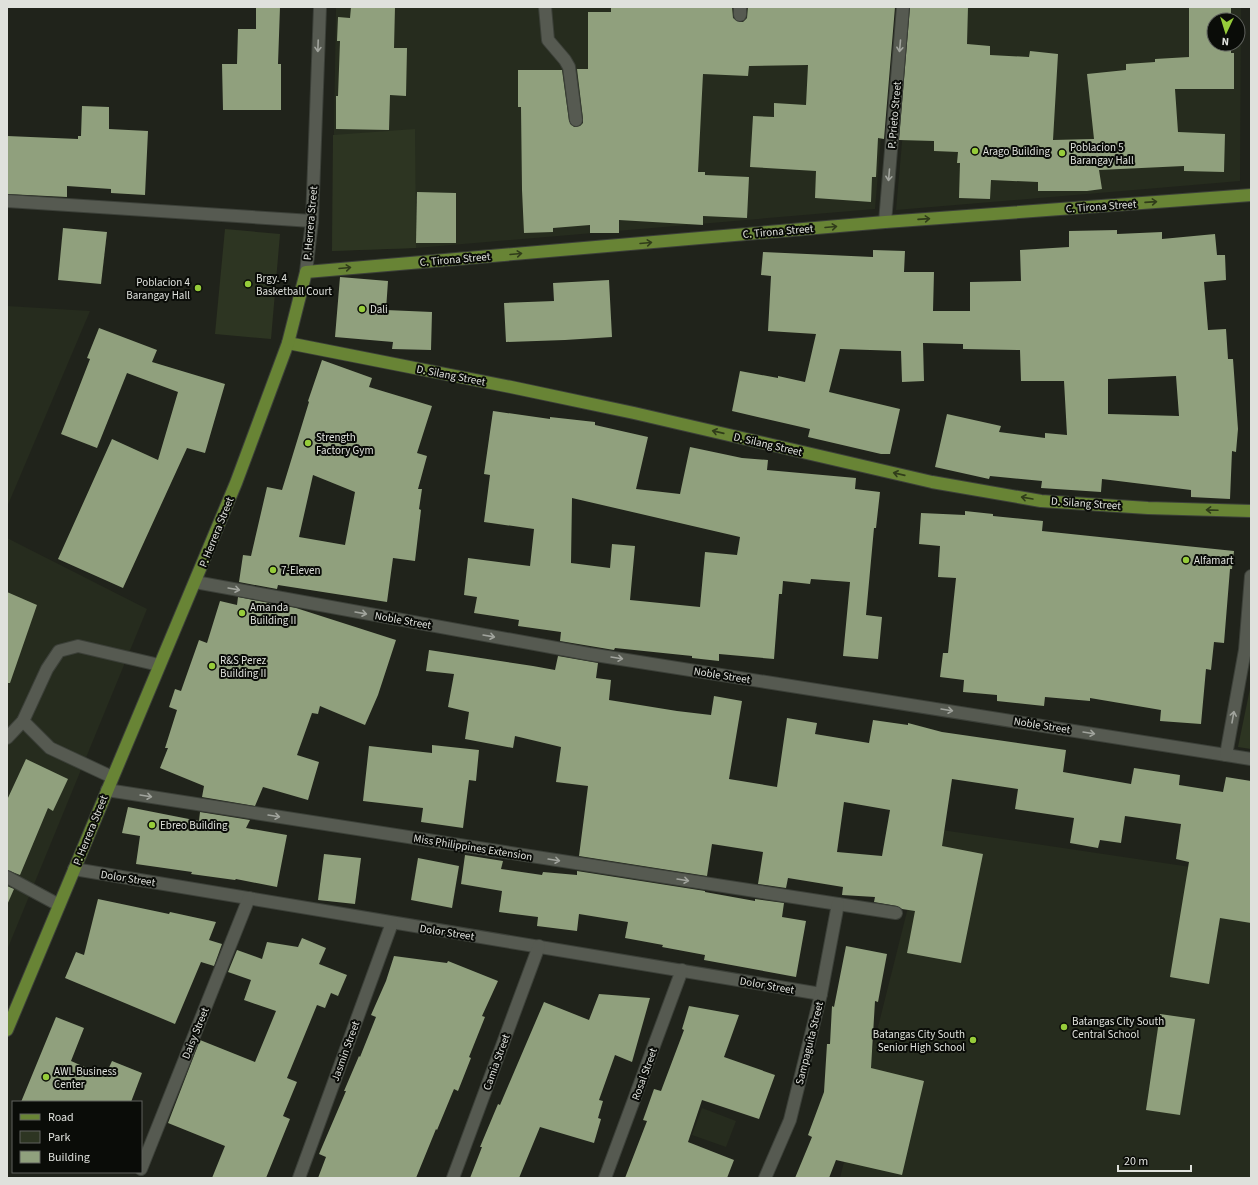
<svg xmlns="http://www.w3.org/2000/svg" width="1258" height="1185" font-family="'Source Sans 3',sans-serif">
	<rect width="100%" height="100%" fill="#20231b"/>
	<g fill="#262c1e" fill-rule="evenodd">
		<path d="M336 7H892L875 209 416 248 332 251Z"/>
		<path d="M914 7H1241L1240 181 896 210ZM1214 20H1238V44H1214Z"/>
		<path d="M7 306 90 311 7 507Z"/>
		<path d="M7 538 147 609 7 950Z"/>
		<path d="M928 828 1251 876V1178H840Z"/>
		<path d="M702 1108 736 1121 726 1147 692 1135Z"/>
	</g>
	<g fill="#2d3522">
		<path d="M415 129 416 248 332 251 333 135Z"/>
		<path d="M225 229 280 234 271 339 215 334Z"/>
		<path d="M1251 684V749L1238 747Z"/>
	</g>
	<g fill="#90a07d" fill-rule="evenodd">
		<path d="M256 7H280L278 64H281V110H223L222 64H237L238 29H256Z"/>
		<path d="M351 7H395L394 48H407L406 96 390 95 389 130 336 129V96H338L340 41H337L338 17 350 18Z"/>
		<path d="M611 7H732L733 18 740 22H743L747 18 748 7H895L884 139 878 138 876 177H872L871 202 815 198 816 171 750 167 753 116 774 117V103L806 105 808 65 749 66 748 76 703 74 698 172H705V175L749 177 747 218 703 216V225L619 220V233H590V225L553 228V232L524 233 522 190 521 107H518V70H562L569 121 574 127 580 126 583 123V119L577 69H588V12H611Z"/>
		<path d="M910 7H968L967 44 990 46V55L1029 57 1030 51 1058 54 1053 140 1094 139 1087 74 1126 70V64L1155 62V59L1189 57V7H1231V20H1214V44H1231V53H1234V89H1175L1178 132 1225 134 1224 172 1184 171V166L1099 170 1102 189 1087 191H1038V182L991 180 990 199 959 198 960 163H957L958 152 934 151V141L899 140Z"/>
		<path d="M82 106 109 107V129L148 131 145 195 111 193V189L67 186V197L7 194V136L78 139V136H81Z"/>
		<path d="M417 192 456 193V243H416Z"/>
		<path d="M63 228 107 232 101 284 58 280Z"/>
		<path d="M1117 230V234L1162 232V239L1215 234 1217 255H1225L1226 280 1204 282 1208 330 1226 329 1228 359H1233L1238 429 1236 452 1232 451 1230 499 1191 497V490L1102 479 1101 492 1041 488 1042 481 990 476 989 479 935 467 947 414 1001 426 999 432 1045 438V433L1067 435 1064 381H1021L1020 350 963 349V344L923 343 924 381 902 382 901 351 840 349 829 392 900 409 890 454H881L808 437 810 429 732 411 740 371 778 378V376L805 382 816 334 768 331 771 276 761 275 763 252 873 257V250L905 251 904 272H934L933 311H970V282L1021 281 1020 250 1069 247V231ZM1176 376 1179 416 1108 414V379Z"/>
		<path d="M340 277 388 281 386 310 432 312 431 350 392 349 393 342 335 337Z"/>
		<path d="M609 280 612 337 565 340 506 342 504 303 554 301 553 283Z"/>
		<path d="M99 328 157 350 152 362 225 384 205 453 187 448 123 588 58 559 112 439 158 460 178 392 127 373 97 448 61 434 90 359 87 358Z"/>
		<path d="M322 360 372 378 369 387 432 406 417 453 427 456 418 489H422L419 509 421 510 415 561 393 558 387 602 278 585 277 589 239 582 243 555 251 556 267 487 282 490 309 402 308 401ZM313 475 355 492 345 545 299 537Z"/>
		<path d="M493 411 550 419V417L595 422V425L648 437 636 489 680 494 690 447 742 458 768 460 767 470 856 478 855 489 880 492 876 528H874L866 615 882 617 878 659 843 656 850 582 811 579 810 584 783 581 782 594H779L774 659 719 654V661L692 658V656L615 648 614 650 560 641 561 632 518 626 519 620 474 613 477 597 464 595 468 558 530 566 534 529 484 522 490 475 484 474ZM572 498 740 537 737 555 705 552 700 607 630 600 635 546 612 544 610 568 571 563Z"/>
		<path d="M965 511 993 514V516L1043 521 1042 531 1234 551 1232 569H1230L1224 643 1214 642 1211 670 1206 669 1201 724 1160 721 1161 710 1090 698V701L1045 697 1044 706 997 701V695L963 692 964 680 940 677 943 653H948L956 578 938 577 940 546 919 544 921 513 965 515Z"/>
		<path d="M7 592 37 605 10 683H7Z"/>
		<path d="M238 597 296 608 396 640 378 695 365 725 320 706 318 714 312 713 297 755 319 762 308 800 263 787 255 806 202 797 204 786 160 768 168 748H165L177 710 169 707 175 689 181 691 199 640 207 643 220 601 237 605Z"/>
		<path d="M429 650 533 666 555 670 558 656 598 663 596 678 611 680 609 700 677 711 711 715 714 696 742 701 729 779 777 787 787 718 817 723 815 734 869 743 873 720 908 725V723L942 732 1066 750 1063 772 1131 784 1134 768 1180 775 1179 785 1223 792 1226 777 1251 781V923L1220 918 1209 984 1170 977 1189 862 1176 859 1181 824 1125 816 1121 843 1100 840 1098 848 1070 843 1074 818 1015 809 1018 789 952 779 942 846 983 854 961 963 907 953 915 911 902 909 897 906 874 902 875 897 842 895 843 887 788 878 786 888 758 884 763 852 712 844 707 876 579 856 588 786 556 782 561 747 515 736 513 748 465 739 469 712 448 707 454 674 426 671ZM844 802 890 810 882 856 837 852Z"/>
		<path d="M432 745 479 750 476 781 469 780 463 828 421 822 423 808 363 801 369 746 432 753Z"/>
		<path d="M26 759 68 779 53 811 48 808 20 875 7 870V800Z"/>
		<path d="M128 807 199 821 200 812 250 820 246 828 287 835 277 887 236 879 235 880 191 874 192 872 136 864 140 836 122 833Z"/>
		<path d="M324 854 361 858 355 904 318 900Z"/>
		<path d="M465 855 503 861 501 869 542 875 543 872 577 875V871L705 891V892L755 901V899L784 903 782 917 806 921 796 977 704 960 705 955 662 947 663 945 625 938 628 922 579 914 577 931 537 926 538 917 499 912 502 891 461 884Z"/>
		<path d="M418 858 459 866 452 908 411 900Z"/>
		<path d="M7 886 14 889 7 905Z"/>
		<path d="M98 899 169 914 170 912 216 922 209 940 222 944 214 966 201 962 175 1024 65 978 76 952 84 955Z"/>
		<path d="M302 938 326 948 319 964 347 975 338 996 331 993 325 1008 317 1005 287 1078 297 1082 283 1116 290 1119 266 1178H212L225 1146 168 1123 200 1040 255 1062 276 1011 244 1000 251 980 228 972 237 950 262 959 267 942 298 947Z"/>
		<path d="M846 946 887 954 878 1002 875 1001 871 1068 924 1081 902 1175 836 1160 829 1178H795L812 1137 808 1135 824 1092 827 1044H830L832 1006 834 1007Z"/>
		<path d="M394 956 447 963 448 961 498 981 482 1016 485 1017 469 1057 471 1058 458 1091 454 1089 437 1130 436 1129 416 1178H318L326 1157 319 1154 346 1091H344L359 1056 360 1057 376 1017 371 1015 386 981Z"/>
		<path d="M599 994 650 998 632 1062 615 1055 599 1100 603 1101 598 1118 601 1119 594 1143 540 1127 519 1178H470L482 1147H480L498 1104 500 1105 544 1002 589 1020Z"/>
		<path d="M689 1006 739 1015 724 1057 775 1075 759 1119 702 1100 688 1142 734 1160 727 1178H625L647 1121 643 1120 654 1089 661 1091 684 1030 682 1029Z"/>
		<path d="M1160 1014 1195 1019 1180 1115 1146 1110Z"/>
		<path d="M56 1017 84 1028 71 1061 105 1076 112 1061 142 1073 131 1102H21Z"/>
	</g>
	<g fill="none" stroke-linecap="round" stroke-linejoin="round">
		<defs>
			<g id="minor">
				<path d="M545 7 548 40 565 60 569 67 576 120"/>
				<path d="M740 7V15"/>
				<path d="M7 201 312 221"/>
				<path d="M885 222 903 7"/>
				<path d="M306 272 312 221 320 7"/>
				<path d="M195 582 589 654 1251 759"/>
				<path d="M7 738 23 721"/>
				<path d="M1226 755 1245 650 1251 576"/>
				<path d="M112 777 50 748 23 721 47 669 59 651 78 646 159 665"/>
				<path d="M107 790 896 913"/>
				<path d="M74 869 821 994"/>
				<path d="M7 877 59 905"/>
				<path d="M141 1169 249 898"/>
				<path d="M299 1178 392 923"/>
				<path d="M453 1178 539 946"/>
				<path d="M605 1178 682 970"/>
				<path d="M765 1178 790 1120 821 994 838 904"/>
			</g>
			<g id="major">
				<path d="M288 343 511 387 634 413 932 482 1041 501 1148 508 1251 511"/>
				<path d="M7 1030 236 483 288 343 306 272 885 222 1251 195"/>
			</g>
		</defs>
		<use href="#minor" stroke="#3c4039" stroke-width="14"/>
		<use href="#major" stroke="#3c4039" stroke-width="14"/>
		<use href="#minor" stroke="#565a51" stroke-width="12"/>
		<use href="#major" stroke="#688435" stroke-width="12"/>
	</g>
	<defs><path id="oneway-shaft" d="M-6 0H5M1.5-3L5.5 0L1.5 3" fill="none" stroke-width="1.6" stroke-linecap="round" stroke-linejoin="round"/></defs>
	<g stroke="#a1a49d">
		<use href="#oneway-shaft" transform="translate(318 46) rotate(92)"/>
		<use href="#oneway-shaft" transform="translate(900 46) rotate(95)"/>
		<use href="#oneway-shaft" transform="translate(889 175) rotate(95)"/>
		<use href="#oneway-shaft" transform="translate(234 589) rotate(10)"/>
		<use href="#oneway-shaft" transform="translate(361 613) rotate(10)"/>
		<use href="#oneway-shaft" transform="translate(489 636) rotate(10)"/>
		<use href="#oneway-shaft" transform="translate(617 658) rotate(9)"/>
		<use href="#oneway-shaft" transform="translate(947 710) rotate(9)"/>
		<use href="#oneway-shaft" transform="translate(1233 717) rotate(-80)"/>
		<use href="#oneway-shaft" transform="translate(1089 733) rotate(9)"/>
		<use href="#oneway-shaft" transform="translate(146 796) rotate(9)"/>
		<use href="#oneway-shaft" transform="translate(274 816) rotate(9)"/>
		<use href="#oneway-shaft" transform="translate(554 860) rotate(9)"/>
		<use href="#oneway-shaft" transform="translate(683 880) rotate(9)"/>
	</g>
	<g stroke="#303c1a">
		<use href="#oneway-shaft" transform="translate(1151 202) rotate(-4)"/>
		<use href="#oneway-shaft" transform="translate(924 219) rotate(-4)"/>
		<use href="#oneway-shaft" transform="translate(831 227) rotate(-5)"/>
		<use href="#oneway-shaft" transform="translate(646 243) rotate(-5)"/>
		<use href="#oneway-shaft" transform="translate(516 254) rotate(-5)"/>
		<use href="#oneway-shaft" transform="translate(345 268) rotate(-5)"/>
		<use href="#oneway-shaft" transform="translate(718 432) rotate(-167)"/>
		<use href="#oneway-shaft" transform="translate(899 474) rotate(-167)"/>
		<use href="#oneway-shaft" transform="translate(1027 498) rotate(-170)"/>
		<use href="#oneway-shaft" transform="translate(1212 510) rotate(-178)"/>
	</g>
	<g fill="#96cc3a" stroke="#0a0c08" stroke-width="1.5">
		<circle cx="975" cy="151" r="4"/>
		<circle cx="1062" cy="153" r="4"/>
		<circle cx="248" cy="284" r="4"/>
		<circle cx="198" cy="288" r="4"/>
		<circle cx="362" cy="309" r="4"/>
		<circle cx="308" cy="443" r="4"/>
		<circle cx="1186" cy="560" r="4"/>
		<circle cx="273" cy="570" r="4"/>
		<circle cx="242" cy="613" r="4"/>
		<circle cx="212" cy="666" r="4"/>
		<circle cx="152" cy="825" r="4"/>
		<circle cx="1064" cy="1027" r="4"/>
		<circle cx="973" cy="1040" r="4"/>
		<circle cx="46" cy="1077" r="4"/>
	</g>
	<g text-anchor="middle" stroke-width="4" stroke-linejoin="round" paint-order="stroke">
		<g font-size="11" fill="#dfe1dc" stroke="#0a0c08">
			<text transform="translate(894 115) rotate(-85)" y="4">P. Prieto Street</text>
			<text transform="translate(1101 206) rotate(-4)" y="4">C. Tirona Street</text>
			<text transform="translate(310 223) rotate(-85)" y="4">P. Herrera Street</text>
			<text transform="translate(778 231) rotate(-5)" y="4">C. Tirona Street</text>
			<text transform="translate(455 259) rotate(-5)" y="4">C. Tirona Street</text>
			<text transform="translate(451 375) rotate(11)" y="4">D. Silang Street</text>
			<text transform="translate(768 444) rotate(13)" y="4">D. Silang Street</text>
			<text transform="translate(1086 503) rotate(4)" y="4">D. Silang Street</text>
			<text transform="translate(216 532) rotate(-68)" y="4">P. Herrera Street</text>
			<text transform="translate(403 620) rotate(10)" y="4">Noble Street</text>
			<text transform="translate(722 675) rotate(9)" y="4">Noble Street</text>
			<text transform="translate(1042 725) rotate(9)" y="4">Noble Street</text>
			<text transform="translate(90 830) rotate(-68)" y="4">P. Herrera Street</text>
			<text transform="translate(473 847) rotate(9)" y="4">Miss Philippines Extension</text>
			<text transform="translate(128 878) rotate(9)" y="4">Dolor Street</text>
			<text transform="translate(447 932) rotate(9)" y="4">Dolor Street</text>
			<text transform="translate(767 985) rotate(10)" y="4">Dolor Street</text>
			<text transform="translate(195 1033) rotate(-68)" y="4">Daisy Street</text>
			<text transform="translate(809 1043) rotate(-76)" y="4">Sampaguita Street</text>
			<text transform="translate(345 1051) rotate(-70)" y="4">Jasmin Street</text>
			<text transform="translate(496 1062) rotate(-70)" y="4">Camia Street</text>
			<text transform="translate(644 1074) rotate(-70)" y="4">Rosal Street</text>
		</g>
		<g font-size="11" fill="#dfe1dc" stroke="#0a0c08" text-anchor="start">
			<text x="1070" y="151">Poblacion 5<tspan x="1070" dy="13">Barangay Hall</tspan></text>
			<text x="983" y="155">Arago Building</text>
			<text x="256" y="282">Brgy. 4<tspan x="256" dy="13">Basketball Court</tspan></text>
			<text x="190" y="286" text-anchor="end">Poblacion 4<tspan x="190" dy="13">Barangay Hall</tspan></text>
			<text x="370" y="313">Dali</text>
			<text x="316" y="441">Strength<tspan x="316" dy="13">Factory Gym</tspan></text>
			<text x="1194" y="564">Alfamart</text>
			<text x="281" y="574">7-Eleven</text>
			<text x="250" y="611">Amanda<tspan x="250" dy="13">Building II</tspan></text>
			<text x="220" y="664">R&amp;S Perez<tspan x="220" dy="13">Building II</tspan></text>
			<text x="160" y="829">Ebreo Building</text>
			<text x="1072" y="1025">Batangas City South<tspan x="1072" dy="13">Central School</tspan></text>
			<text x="965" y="1038" text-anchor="end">Batangas City South<tspan x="965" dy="13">Senior High School</tspan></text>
			<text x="54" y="1075">AWL Business<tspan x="54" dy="13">Center</tspan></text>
		</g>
	</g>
	<rect width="1258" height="1185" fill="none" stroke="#dfe1dc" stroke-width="16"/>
	<rect x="12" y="1101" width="130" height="72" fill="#0a0c08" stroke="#5f615d"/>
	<rect x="20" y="1114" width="20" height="6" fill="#688435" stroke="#5f615d"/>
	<text x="48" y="1121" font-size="12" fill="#dfe1dc">Road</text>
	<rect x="20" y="1131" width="20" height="12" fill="#2d3522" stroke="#5f615d"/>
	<text x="48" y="1141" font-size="12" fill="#dfe1dc">Park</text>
	<rect x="20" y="1151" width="20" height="12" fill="#90a07d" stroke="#5f615d"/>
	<text x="48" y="1161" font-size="12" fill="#dfe1dc">Building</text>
	<g transform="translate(1226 32) rotate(184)"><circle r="19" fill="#0a0c08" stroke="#5f615d"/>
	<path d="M0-3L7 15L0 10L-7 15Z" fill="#96cc3a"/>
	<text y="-6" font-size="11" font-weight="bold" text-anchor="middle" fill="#dfe1dc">N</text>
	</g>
	<path d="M1118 1165v6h73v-6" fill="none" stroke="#dfe1dc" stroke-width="2"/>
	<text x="1124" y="1165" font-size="12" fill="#dfe1dc" stroke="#0a0c08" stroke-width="3" paint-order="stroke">20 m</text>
</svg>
